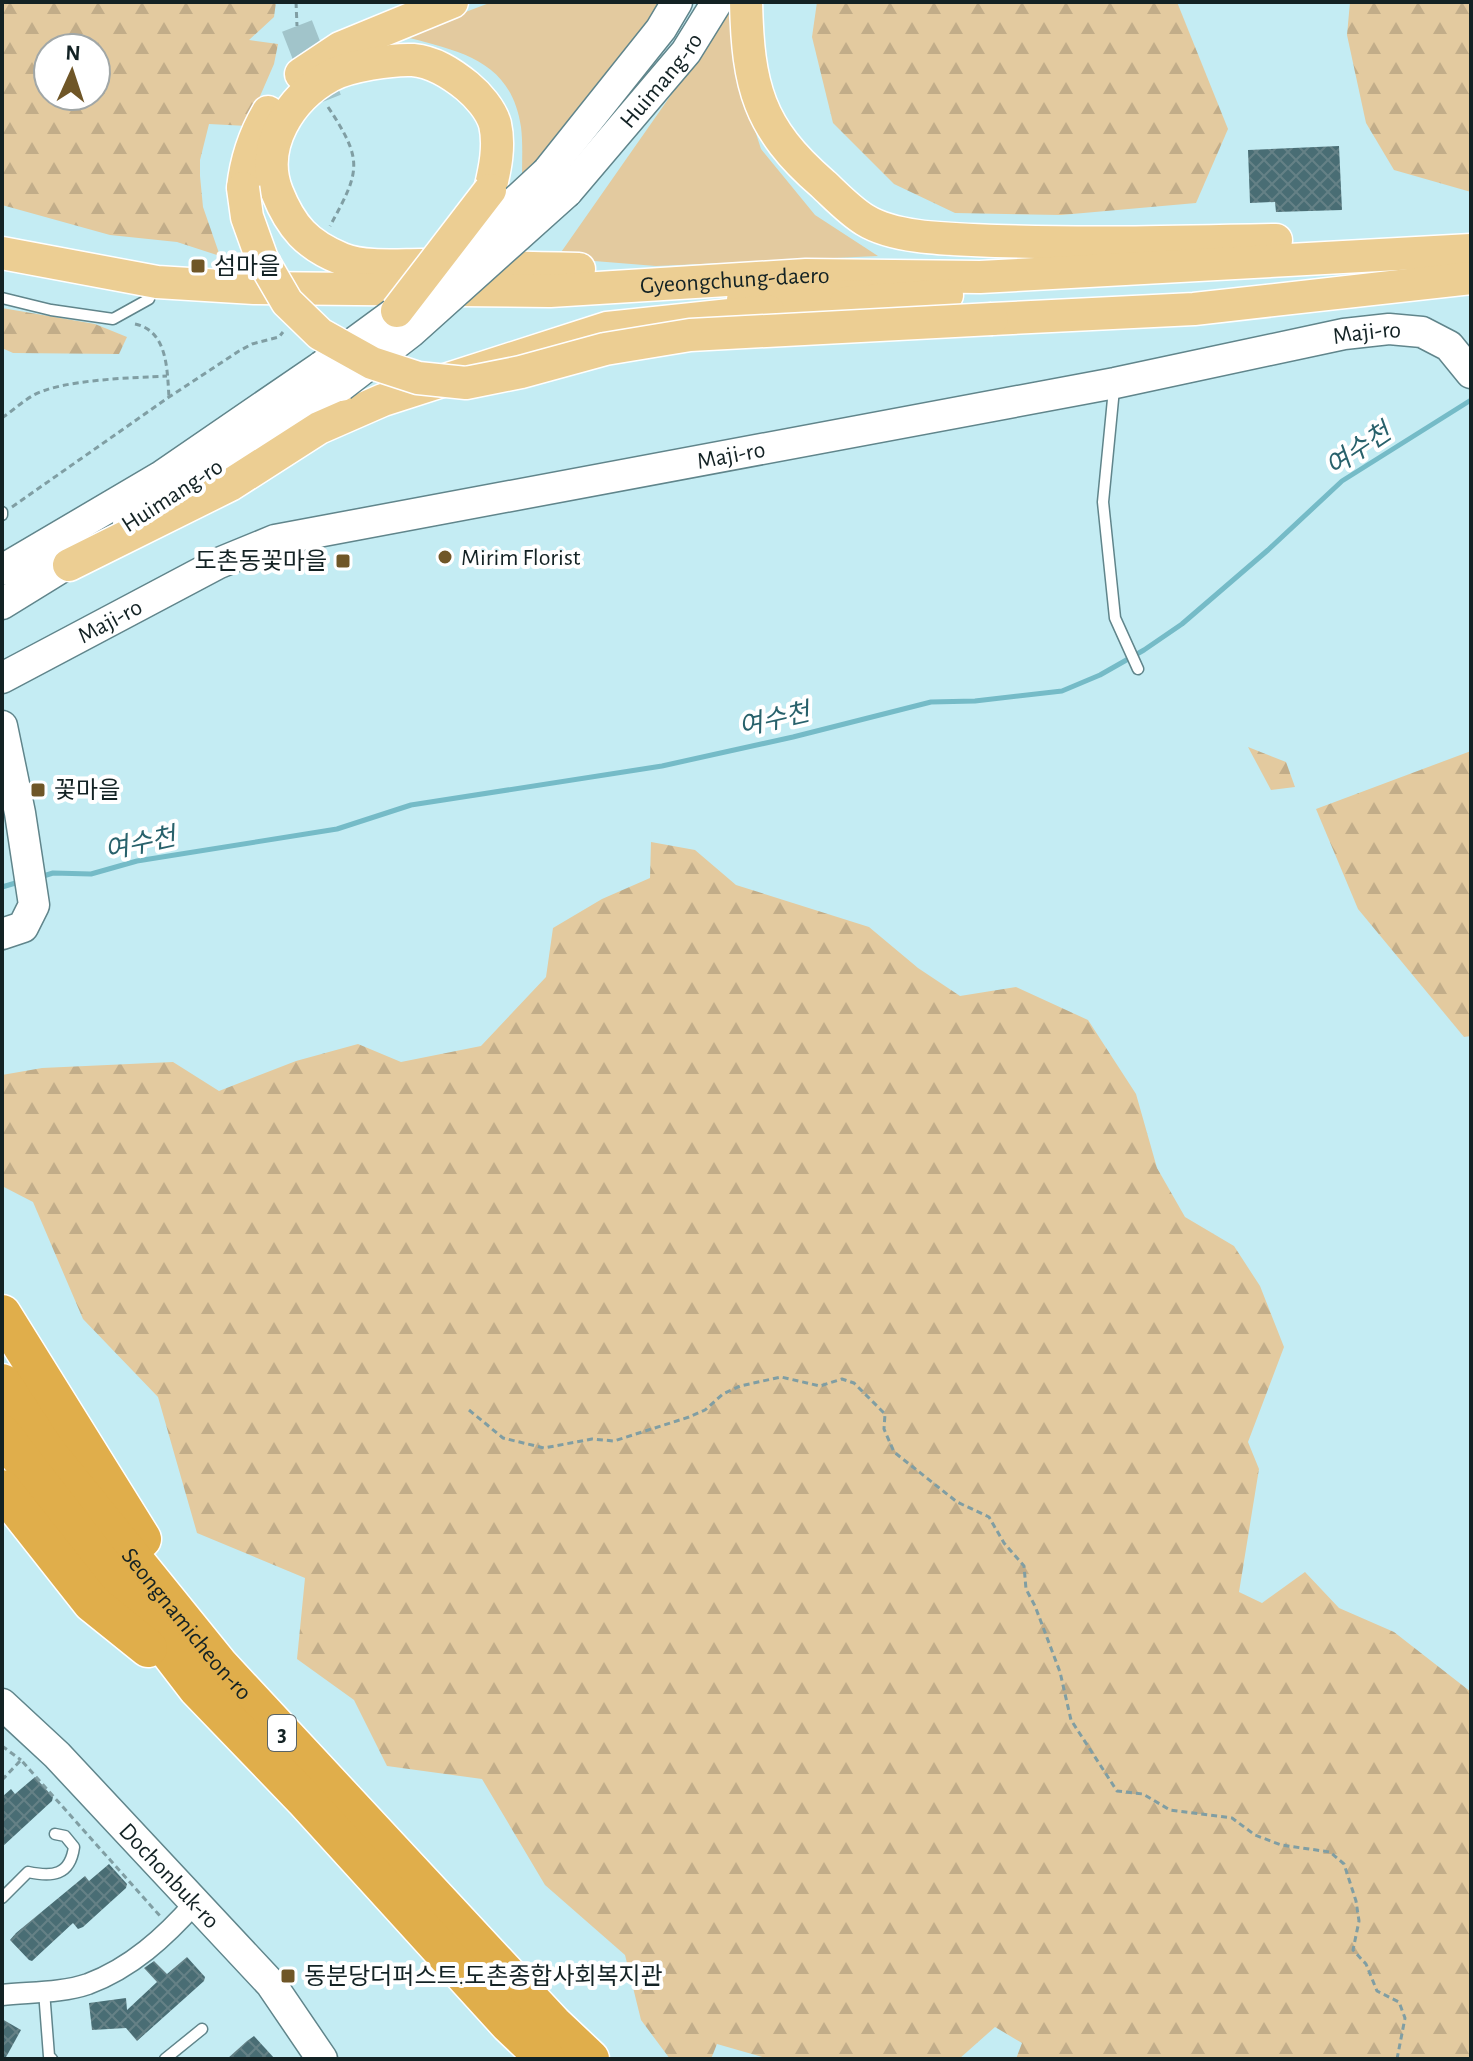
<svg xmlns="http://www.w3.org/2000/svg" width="1473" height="2061" font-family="'Alegreya Sans','Noto Sans KR',sans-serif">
	<defs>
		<pattern id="forest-firs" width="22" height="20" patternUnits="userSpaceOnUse" patternTransform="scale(2)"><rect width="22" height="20" fill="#e3ca9f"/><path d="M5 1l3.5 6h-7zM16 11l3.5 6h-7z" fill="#c2ad89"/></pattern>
		<pattern id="building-cross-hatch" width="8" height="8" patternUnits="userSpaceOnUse" patternTransform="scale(2)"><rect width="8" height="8" fill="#496d74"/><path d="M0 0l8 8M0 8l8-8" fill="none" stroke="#658186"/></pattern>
	</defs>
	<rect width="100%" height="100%" fill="#c4ecf3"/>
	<g fill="#e3ca9f">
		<path d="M492 2H662L608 81 522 177C522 161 523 143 521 127 511 59 458 51 402 36Z"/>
		<path d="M734 5 740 84 761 149 815 215 878 256 656 266 557 258Z"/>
	</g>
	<g fill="url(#forest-firs)" fill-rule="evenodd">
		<path d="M2 2H276L274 17 249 40 278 44 274 64 247 126 209 124 200 160V176L203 207 220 256 177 242 110 235 2 205ZM48 48H96V96H48Z"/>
		<path d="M817 2H1177L1228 129 1196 203 1061 215 955 213 894 184 833 123 812 37Z"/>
		<path d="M1350 2H1471V192L1394 170 1366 123 1347 35Z"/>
		<path d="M2 308 95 324 127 337 119 354 13 353 2 348Z"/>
		<path d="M1248 747 1286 762 1295 787 1271 790Z"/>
		<path d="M1471 751V1036L1464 1037 1358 909 1316 809Z"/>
		<path d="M651 842 695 850 736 885 869 927 918 968 960 996 1016 987 1088 1020 1136 1094 1157 1168 1185 1217 1234 1246 1260 1286 1284 1347 1248 1442 1259 1469 1239 1592 1262 1603 1305 1572 1339 1608 1394 1632 1471 1692V2059H1016L1022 2043 995 2027 959 2059H769L717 2044 711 2059H670L641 2020 625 1955 545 1885 482 1779 387 1766 354 1700 297 1659 305 1578 197 1533 158 1397 83 1319 33 1202 2 1186V1075L42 1068 173 1062 219 1091 296 1061 358 1044 401 1062 481 1046 546 977 553 928 602 899 650 878Z"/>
	</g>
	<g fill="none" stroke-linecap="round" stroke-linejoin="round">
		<g stroke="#75bbc7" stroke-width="5">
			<path d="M40 877 53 873 91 874 137 861 337 829 411 805 662 766 793 737 931 702 975 701 1062 691 1100 675 1144 650 1182 624 1268 550 1342 481 1471 400"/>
			<path d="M2 887 19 882"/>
		</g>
	</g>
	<g fill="url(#building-cross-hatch)">
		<path d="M1339 146 1342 210 1276 212 1275 202 1250 203 1248 150Z"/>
		<path d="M35 1777 53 1797 52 1801 2 1847V1797L11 1789 15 1794Z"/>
		<path d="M109 1864 127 1884 126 1888 83 1927 78 1929 73 1923 32 1961 29 1960 10 1940 16 1933 85 1876 89 1881Z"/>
		<path d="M187 1957 205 1977 204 1981 137 2041 126 2028 92 2030 89 2003 126 1998 127 2010 157 1982 144 1968 154 1961 167 1974Z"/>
		<path d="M2 2019 21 2030 5 2059H2Z"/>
		<path d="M254 2036 275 2059H227L247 2041Z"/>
	</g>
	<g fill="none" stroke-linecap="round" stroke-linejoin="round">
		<path stroke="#a1c4ca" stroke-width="32" stroke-dasharray="32 16" stroke-linecap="butt" d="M297 26 328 106"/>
		<defs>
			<g id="lane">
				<path d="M2 298 51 310 113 319 149 299"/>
				<path d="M1114 389 1103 502 1115 618 1138 669"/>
				<path d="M2 512V515"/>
				<path d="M2 1898 28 1872C52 1877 70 1876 74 1847L65 1836 55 1834"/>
				<path d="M44 1991 49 2056 52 2059"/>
				<path d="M165 2059 202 2029"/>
			</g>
			<path id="street" d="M2 1995C29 1992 62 1993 88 1984 131 1968 165 1937 195 1903"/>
			<g id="secondary">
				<path d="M547 172 661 29 677 2"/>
				<path id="s1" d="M567 192 686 52 717 2"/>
				<path d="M128 524 341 386"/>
				<path d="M2 570 160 477 322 366"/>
				<path d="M2 604 88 551"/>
				<path id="s2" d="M2 678 219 563 275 540 1115 383 1344 334 1389 329 1422 332 1449 346 1471 373"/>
				<path d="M2 726 20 813 34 905 23 927 2 934"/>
				<path id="s3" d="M2 1704 57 1755 271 1984 322 2059"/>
			</g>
			<g id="primary">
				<path d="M746 2C748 86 758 128 823 184 836 196 850 211 865 220 897 240 958 239 996 241 1089 244 1182 242 1276 240"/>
				<path d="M301 74 340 48 452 2"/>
				<path d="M243 188C246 160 254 136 268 112"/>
				<path d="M490 190C495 169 500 146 495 124 491 110 478 95 467 86 451 73 434 62 413 60 393 59 348 66 330 76 290 98 259 146 277 192 291 227 307 245 342 259 365 268 397 265 421 265 473 267 526 268 579 269"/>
				<path id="s4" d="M2 253 157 282 254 288 550 291 806 275 980 277 1471 250"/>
				<path d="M743 300 868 296"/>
				<path d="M846 303 947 295"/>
				<path d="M992 319 1194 309 1471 278"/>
				<path d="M69 565 230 485 319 428 383 400 607 328 768 311"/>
			</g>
			<g id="highway">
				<path d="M2 1314 142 1539"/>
				<path id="s5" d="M2 1383 46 1451 219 1665 553 2024 590 2059"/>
				<path d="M2 1434 197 1688 304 1799 509 2024 546 2059"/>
				<path d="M2 1489 92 1603 148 1648"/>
			</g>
		</defs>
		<use href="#lane" stroke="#60858b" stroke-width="13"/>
		<use href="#street" stroke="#60858b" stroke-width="23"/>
		<use href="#secondary" stroke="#60858b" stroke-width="33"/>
		<use href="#primary" stroke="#fff" stroke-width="35"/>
		<use href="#highway" stroke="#fff" stroke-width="41"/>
		<g stroke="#809ea3" stroke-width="3" stroke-dasharray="6 4" stroke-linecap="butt">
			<path d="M296 2 297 26"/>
			<path d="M328 107C364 161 360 171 330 226"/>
			<path d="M135 324C168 331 167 370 169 397"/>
			<path d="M2 418C12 411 22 402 32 396 61 379 133 378 167 376"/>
			<path d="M12 507 169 397 239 351 252 344 279 337 283 332"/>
			<path d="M469 1410 503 1438 544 1448 592 1439 614 1441 689 1417 705 1410 723 1394 740 1386 781 1377 820 1386 842 1379 854 1383 885 1414 884 1429 894 1452 957 1502 989 1517 1004 1543 1024 1566 1026 1589 1035 1606 1060 1672 1071 1720 1117 1791 1143 1794 1170 1810 1232 1818 1255 1835 1281 1845 1330 1852 1344 1864 1356 1901 1359 1921 1353 1950 1366 1964 1377 1991 1399 2002 1405 2018 1397 2059"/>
			<path d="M2 1746 21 1760"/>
			<path d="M2 1780 21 1760 160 1916"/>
		</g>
		<use href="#lane" stroke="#fff" stroke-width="10"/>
		<use href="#street" stroke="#fff" stroke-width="20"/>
		<use href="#secondary" stroke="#fff" stroke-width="30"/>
		<use href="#primary" stroke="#ecce93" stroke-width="32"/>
		<use href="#highway" stroke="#e0ae4b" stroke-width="38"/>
		<defs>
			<g id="secondary-bridge">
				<path d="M322 366 397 311 547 172"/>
				<path d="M341 386 411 332 567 192"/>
			</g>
			<g id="primary-bridge">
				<path d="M243 188 247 217 262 259 287 302 320 334 372 363 418 378 466 383 521 372 605 349 690 335 992 319"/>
				<path d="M397 311 490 190"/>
			</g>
		</defs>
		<use href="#secondary-bridge" stroke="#60858b" stroke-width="33" stroke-linecap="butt"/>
		<use href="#primary-bridge" stroke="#fff" stroke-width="35" stroke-linecap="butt"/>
		<use href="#secondary-bridge" stroke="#fff" stroke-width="30"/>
		<use href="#primary-bridge" stroke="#ecce93" stroke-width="32"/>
	</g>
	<g fill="#6f5627" stroke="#fff" stroke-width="3">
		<rect x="190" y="258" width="16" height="16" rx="4"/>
		<circle cx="445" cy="557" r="8"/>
		<rect x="335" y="553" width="16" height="16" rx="4"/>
		<rect x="30" y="782" width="16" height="16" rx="4"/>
		<rect x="280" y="1968" width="16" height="16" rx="4"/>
	</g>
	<g text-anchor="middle" stroke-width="8" stroke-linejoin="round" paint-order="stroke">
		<rect fill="#fff" stroke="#5a6466" stroke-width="2" x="268" y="1715" width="28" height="36" rx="6"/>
		<g font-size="22" font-weight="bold" fill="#132224">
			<text x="282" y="1741">3</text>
		</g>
		<g font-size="24" fill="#132224" stroke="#fff">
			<text dy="8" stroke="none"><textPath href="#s1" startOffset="146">Huimang-ro</textPath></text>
			<text dy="8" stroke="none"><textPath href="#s4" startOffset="736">Gyeongchung-daero</textPath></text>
			<text dy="8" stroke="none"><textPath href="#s2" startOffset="1418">Maji-ro</textPath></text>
			<text dy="8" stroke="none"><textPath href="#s2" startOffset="770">Maji-ro</textPath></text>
			<text transform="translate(172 495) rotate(-33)" y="8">Huimang-ro</text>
			<text dy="8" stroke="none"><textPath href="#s2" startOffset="122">Maji-ro</textPath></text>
			<text dy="8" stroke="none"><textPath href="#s5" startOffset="304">Seongnamicheon-ro</textPath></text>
			<text dy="8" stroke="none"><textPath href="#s3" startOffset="240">Dochonbuk-ro</textPath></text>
		</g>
		<g font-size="24" fill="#132224" stroke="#fff" text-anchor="start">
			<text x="214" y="274">섬마을</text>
			<text x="461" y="565">Mirim Florist</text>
			<text x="327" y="569" text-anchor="end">도촌동꽃마을</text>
			<text x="54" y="798">꽃마을</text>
			<text x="304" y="1984">동분당더퍼스트.도촌종합사회복지관</text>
		</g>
		<g font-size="26" font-style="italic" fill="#28616b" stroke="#fff">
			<text transform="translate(1358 449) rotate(-34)" y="9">여수천</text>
			<text transform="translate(774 719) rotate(-13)" y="9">여수천</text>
			<text transform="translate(140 843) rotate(-12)" y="9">여수천</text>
		</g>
	</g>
	<rect width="1473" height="2061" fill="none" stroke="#132224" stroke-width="8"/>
	<g transform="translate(72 72) rotate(3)"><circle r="38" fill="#ffffff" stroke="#a1a7a7" stroke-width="2"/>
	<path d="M0-6L14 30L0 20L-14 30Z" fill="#6f5627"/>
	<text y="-12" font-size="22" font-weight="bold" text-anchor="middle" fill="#132224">N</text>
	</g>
</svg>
